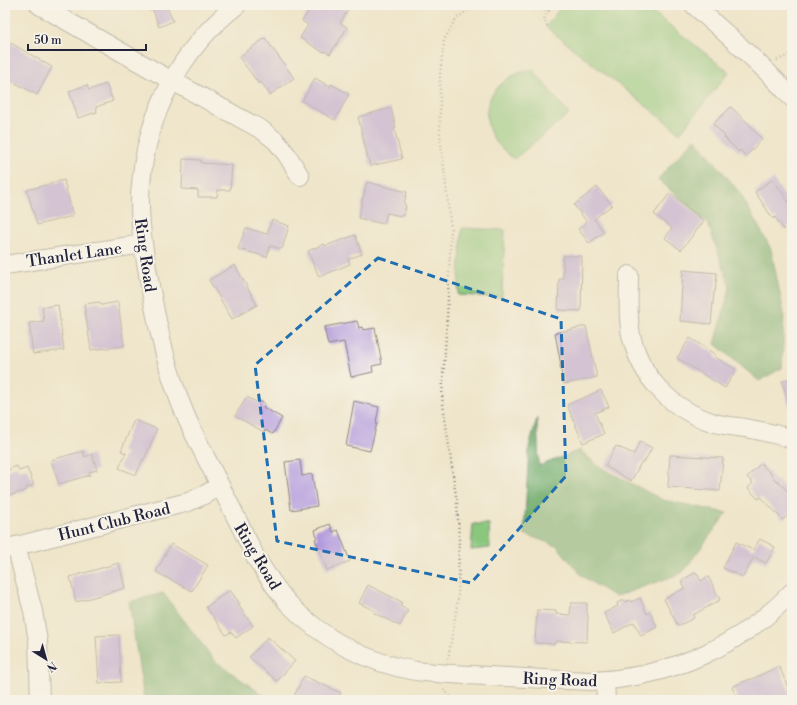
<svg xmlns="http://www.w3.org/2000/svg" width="797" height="705" font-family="'Libre Bodoni',serif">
	<rect width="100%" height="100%" fill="#f7f3e8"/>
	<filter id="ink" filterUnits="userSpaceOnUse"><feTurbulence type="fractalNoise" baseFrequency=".025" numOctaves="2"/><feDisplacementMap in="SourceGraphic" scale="8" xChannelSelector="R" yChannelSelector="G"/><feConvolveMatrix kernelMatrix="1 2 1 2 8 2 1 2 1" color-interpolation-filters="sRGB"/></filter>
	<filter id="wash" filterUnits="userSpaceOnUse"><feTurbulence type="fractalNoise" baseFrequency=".012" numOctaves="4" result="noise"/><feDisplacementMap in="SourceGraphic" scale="16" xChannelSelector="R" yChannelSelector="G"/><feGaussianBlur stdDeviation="0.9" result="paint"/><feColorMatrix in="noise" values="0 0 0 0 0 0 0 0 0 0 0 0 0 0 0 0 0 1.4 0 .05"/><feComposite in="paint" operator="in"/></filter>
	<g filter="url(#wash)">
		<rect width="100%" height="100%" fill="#efe5ca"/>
		<g fill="#8ac77d" stroke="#56745c">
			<path d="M562 5H644L729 72 680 133 546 27Z"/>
			<path d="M532 69 569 114 514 159C508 154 501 148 496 142 486 130 483 109 492 95 496 88 504 81 512 76 518 73 526 71 532 69Z"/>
			<path d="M462 228 505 230 502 297 458 295Z"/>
			<path d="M473 524H489L490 548 471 550Z"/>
		</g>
		<g fill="#6fac6c" stroke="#486754">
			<path d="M695 138 740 193 771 249 784 314 782 368 759 381 715 344 730 287 708 224 658 179Z"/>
			<path d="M537 418 539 466 580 450 598 466 663 500 727 513 682 573 615 597 582 576 557 546 524 534 529 447Z"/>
			<path d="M163 593 215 661 270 700H144L129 602Z"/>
		</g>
		<g id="blocks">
			<g fill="#b39ade">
				<path d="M148 5H166L173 21 159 27 153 10 150 11Z"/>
				<path d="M314 5H341L348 10 340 23 347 27 343 35 330 54 324 51 323 52 300 38 308 25 302 21 312 6 313 7Z"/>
				<path d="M265 38 294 78 270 95 261 82 259 84 239 57Z"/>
				<path d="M9 42 52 67 37 95 5 77 10 67 5 64V49Z"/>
				<path d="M315 78 330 87 331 84 349 94 335 120 302 101Z"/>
				<path d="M106 84 113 101 96 107 97 112 78 118 69 91 87 85 89 90Z"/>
				<path d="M731 107 754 129 753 130 762 139 746 156 740 150 739 152 724 137 725 136 713 124Z"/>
				<path d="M391 108 396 128H394L402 159 370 166 358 117Z"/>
				<path d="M183 159 201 160V163L232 165 230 190H218L217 197H198V190L182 189Z"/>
				<path d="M773 179 791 206V207L792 209V224L784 230 775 217 773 219 755 192Z"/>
				<path d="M64 180 73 216 37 225 27 190Z"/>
				<path d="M367 182 407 192 404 203 406 206 404 215 401 216 387 213 384 224 358 218Z"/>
				<path d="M597 187 612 205 594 219 604 232 589 243 578 229 587 222 574 205Z"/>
				<path d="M670 193 704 221 681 250 665 238 672 228 654 214Z"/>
				<path d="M272 220 289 226 282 249 270 246 267 257 238 249 246 228 267 234Z"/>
				<path d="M355 235 362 254 348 259 350 264 319 277 308 251 324 244 325 246Z"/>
				<path d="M563 256H582L581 311 558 310 559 279H563Z"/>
				<path d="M235 265 257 305 232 319 209 280Z"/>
				<path d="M683 270 717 273 715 292H714L711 324 680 321Z"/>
				<path d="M100 302 101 305 118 302 124 346 91 350 84 304Z"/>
				<path d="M58 305 64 350 33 354 29 323 44 321 42 307Z"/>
				<path d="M357 321 359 328 362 327 363 330 375 328 382 364 372 366 373 372 351 377 344 342 328 345 324 327Z"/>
				<path d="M586 326 597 377 564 384 560 365H561L555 333Z"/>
				<path d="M690 338 716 355 715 357 736 370 725 388 677 358Z"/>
				<path d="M792 378V406L789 407 782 381Z"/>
				<path d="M601 390 609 407 595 413 604 434 583 443 567 405Z"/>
				<path d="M247 397 258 403 260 401 265 404 263 407 282 418 273 434 265 430 264 432 235 416Z"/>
				<path d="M354 401 379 407 376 422 377 423 370 451 346 446Z"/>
				<path d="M134 420 157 429 144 460 143 459 136 475 119 468 126 453 121 451Z"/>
				<path d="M640 441 652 448 644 462 642 461 631 481 605 466 616 446 634 454Z"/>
				<path d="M83 451 85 457 92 454 97 470 89 472 90 475 59 484 51 460Z"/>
				<path d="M670 455 723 458 720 491 668 487Z"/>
				<path d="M300 460 302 476 312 474 317 506 291 510 285 462Z"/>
				<path d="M761 463 772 475H771L776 481 777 480 792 496V511L783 520 761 497 758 499 748 488 753 483 747 477Z"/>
				<path d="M17 466 19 471 27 468 34 485 26 488 27 490 5 497V471Z"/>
				<path d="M330 524 333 532 338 530 350 561 327 570 315 539 317 538 315 530Z"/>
				<path d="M760 539 775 547 766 563 754 557 743 577 723 568 736 542 753 550Z"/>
				<path d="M171 544 208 565 192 591 156 572Z"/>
				<path d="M119 563 125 588 76 602 70 577Z"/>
				<path d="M696 572 701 581 708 576 720 600 693 615 694 618 678 626 664 599 685 588 681 581Z"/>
				<path d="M368 585 402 602 400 606 408 610 400 626 374 613 375 611 359 603Z"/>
				<path d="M230 590 240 604 238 605 253 626 236 638 231 632 226 635 206 607Z"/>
				<path d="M640 598 647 614 650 612 657 627 641 636 634 622 614 633 604 613 618 606 617 603 624 600 625 602 630 600 631 602Z"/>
				<path d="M571 603H587V615H588L587 642 555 641V644L535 643 537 610 556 611V614L570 615Z"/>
				<path d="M119 635 121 682 99 683 96 636Z"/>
				<path d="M268 637 295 661 277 681 249 657Z"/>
				<path d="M779 666 791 695 781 700H738L732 687 750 679V680Z"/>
				<path d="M304 676 341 693 338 700H292Z"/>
			</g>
		</g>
	</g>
	<g filter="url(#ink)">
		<use href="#blocks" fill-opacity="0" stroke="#888482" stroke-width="1"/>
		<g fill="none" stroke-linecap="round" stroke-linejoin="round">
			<defs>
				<g id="minor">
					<path d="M39 5 158 73 262 130 276 141 287 155 300 176"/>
					<path d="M237 5C181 48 146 115 141 185 140 191 140 197 140 203 140 233 146 262 151 291 159 333 168 374 185 414 191 429 199 443 206 458 223 491 240 525 256 558 266 574 276 589 288 603 322 639 367 663 416 671 440 674 465 675 489 676 523 678 557 680 592 681 667 678 740 647 792 592"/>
					<path d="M694 5C727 35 762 64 792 98"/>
					<path d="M5 265 143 244"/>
					<path d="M629 275C629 295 627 316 631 335 641 378 671 409 712 422 722 426 734 426 745 428 762 431 776 434 792 439"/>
					<path d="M16 546 33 611 38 641 40 700"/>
					<path d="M5 549 188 502 202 496 220 486"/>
					<path d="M605 680 606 700"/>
				</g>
			</defs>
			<use href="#minor" stroke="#888482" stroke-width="20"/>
			<g stroke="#888482" stroke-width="2.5" stroke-dasharray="1 3" stroke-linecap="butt">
				<path d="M481 5 525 7 549 10 553 5"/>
				<path d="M547 26 544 19 549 10"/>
				<path d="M777 60 792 54"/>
				<path d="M448 659 458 600 459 536 457 503 442 397 447 319 451 229 440 134V74L444 40 456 19 475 5"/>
				<path d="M444 690 452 698 457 700"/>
			</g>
			<use href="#minor" stroke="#fff" stroke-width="18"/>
		</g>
	</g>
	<path d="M0 0H797V705H0ZM378 258 561 319 566 476 471 583 277 541 255 365Z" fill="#efe5ca" fill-opacity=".55" fill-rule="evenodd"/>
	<path fill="none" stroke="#1f6fb2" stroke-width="3" stroke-dasharray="8 5" stroke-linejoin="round" d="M378 258 561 319 566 476 471 583 277 541 255 365Z"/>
	<g text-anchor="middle" stroke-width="4" stroke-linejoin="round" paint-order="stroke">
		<g font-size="16" fill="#22223b" stroke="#f7f3e8">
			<text transform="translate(74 254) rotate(-8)" y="6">Thanlet Lane</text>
			<text transform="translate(146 255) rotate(82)" y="6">Ring Road</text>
			<text transform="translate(114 521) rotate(-14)" y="6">Hunt Club Road</text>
			<text transform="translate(258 556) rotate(59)" y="6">Ring Road</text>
			<text transform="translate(560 679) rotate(2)" y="6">Ring Road</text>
		</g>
	</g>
	<rect width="797" height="705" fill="none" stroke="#f7f3e8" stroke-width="20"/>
	<g transform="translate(46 659) rotate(143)" stroke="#f7f3e8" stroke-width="3" paint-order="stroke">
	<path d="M0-3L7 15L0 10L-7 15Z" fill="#22223b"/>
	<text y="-6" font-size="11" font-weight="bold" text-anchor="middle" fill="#22223b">N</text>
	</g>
	<path d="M28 44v6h118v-6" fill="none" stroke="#22223b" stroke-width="2"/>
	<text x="34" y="44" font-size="12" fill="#22223b" stroke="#f7f3e8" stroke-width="3" paint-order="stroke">50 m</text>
</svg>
